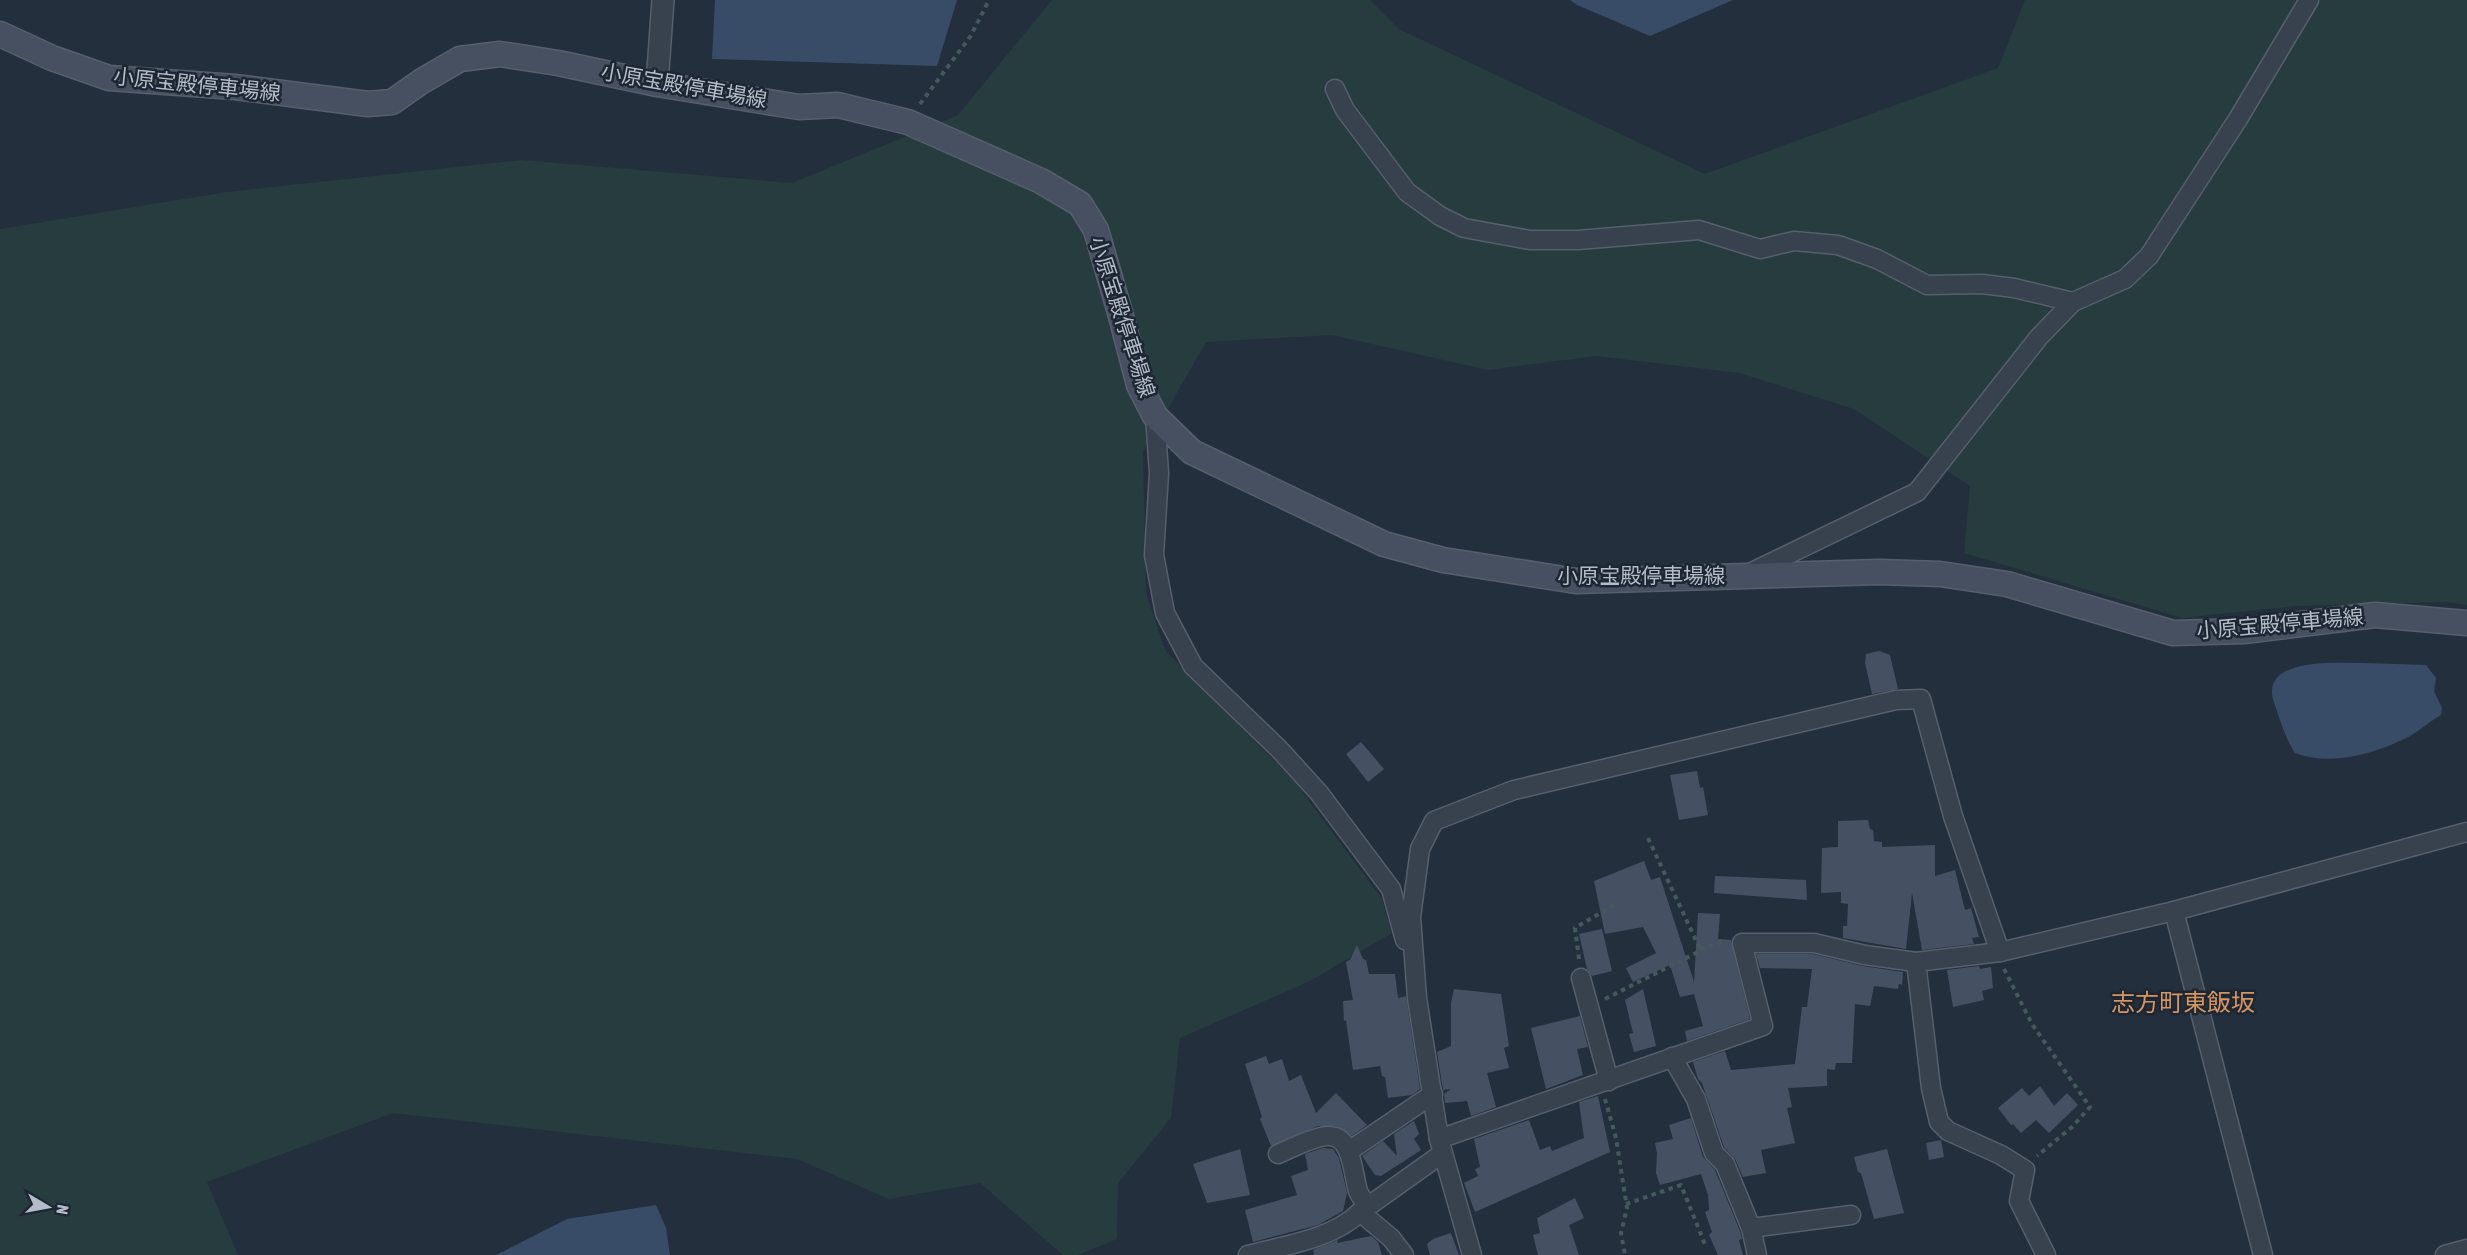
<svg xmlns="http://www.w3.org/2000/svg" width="2467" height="1255" font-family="'Asap Condensed','Noto Sans JP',sans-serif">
	<rect width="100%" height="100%" fill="#242f3e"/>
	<path fill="#263c3f" d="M1052 0H1370L1399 29 1705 174 1998 68 2025 0H2467V605L2446 602 2295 606 2182 618 1964 553 1970 486 1854 409 1739 373 1596 356 1488 370 1332 335 1206 342 1143 452 1146 593 1165 650 1295 782 1382 899 1392 933 1310 981 1180 1038 1171 1118 1118 1183 1117 1239 1078 1255H1063L980 1183 889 1199 797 1159 393 1113 207 1182 238 1255H0V229L227 192 521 160 792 183 958 115Z"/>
	<g fill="#394c67">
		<path d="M715 0H957L937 66 712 59Z"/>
		<path d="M1570 0H1733L1650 36 1577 5Z"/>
		<path d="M2363 663 2426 665 2436 678 2434 691 2442 708 2441 715C2430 721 2421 730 2410 736 2378 753 2330 767 2295 753 2286 739 2282 726 2277 711 2275 705 2272 699 2272 693 2270 657 2341 663 2363 663Z"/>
		<path d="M656 1205 666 1228 670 1255H496L567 1219Z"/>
	</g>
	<g fill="#455162">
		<path d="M1879 651 1890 655 1898 689 1872 694 1865 663 1866 654Z"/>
		<path d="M1361 742 1384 769 1368 782 1346 754Z"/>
		<path d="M1697 771 1700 788 1703 787 1708 815 1679 820 1670 775Z"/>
		<path d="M1868 820 1870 829 1873 830 1874 841 1882 842V847L1935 845V876L1955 870 1965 910 1971 908 1979 937 1972 938 1974 944 1922 950 1912 893 1906 949 1843 938V926H1847L1848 904 1841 903V892L1821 893 1822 848 1838 847V821Z"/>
		<path d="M1644 861 1651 880 1660 877 1694 982 1698 913 1720 914 1718 939 1731 940 1750 1019 1687 1041 1685 1031 1703 1026 1694 994 1680 997 1670 965 1633 982 1626 968 1656 953 1643 927 1605 934 1594 881Z"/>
		<path d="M1715 876 1806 880 1807 900 1714 893Z"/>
		<path d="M1602 929 1612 971 1592 976 1587 969 1579 934Z"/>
		<path d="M1357 945 1363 959 1366 960 1369 974H1395L1398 998 1406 996 1420 1089 1412 1095 1388 1098 1385 1077 1382 1076 1380 1066 1353 1070 1346 1020 1344 1021 1343 1001 1353 1000 1346 962 1350 960Z"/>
		<path d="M1756 954H1813L1863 966 1903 972 1902 985 1899 984 1898 989 1874 986 1870 1006 1855 1004 1852 1063H1836L1835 1070 1827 1069V1086L1788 1088 1792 1107 1787 1108 1795 1143 1761 1150 1766 1173 1743 1177 1735 1159 1724 1147 1702 1083 1698 1079 1693 1062 1725 1051 1731 1070 1795 1064 1802 1007H1807L1812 969 1760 968Z"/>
		<path d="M1979 966 1980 969 1991 967 1993 988 1982 991 1984 1000 1953 1007 1947 970Z"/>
		<path d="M1454 989 1501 994 1509 1046 1504 1048 1509 1068 1487 1073 1496 1107 1471 1116 1467 1101 1445 1103 1444 1094 1451 1089 1443 1090 1437 1052 1451 1046V1003Z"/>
		<path d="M1643 989 1656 1046 1634 1052 1629 1034 1633 1033 1625 1000Z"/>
		<path d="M1580 1016 1588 1047 1577 1049 1583 1075 1546 1089 1531 1028Z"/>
		<path d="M1266 1056 1269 1064 1282 1059 1289 1081 1301 1075 1316 1113 1336 1093 1367 1125 1352 1136 1336 1126H1318L1271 1146 1260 1119 1262 1117 1245 1064Z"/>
		<path d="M2040 1086 2054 1106 2067 1093 2078 1105 2049 1133 2036 1120 2021 1133 2013 1124 2011 1125 1998 1108 2022 1088 2029 1096Z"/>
		<path d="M1598 1096 1610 1152 1475 1212 1464 1183 1478 1176 1475 1169 1480 1167 1474 1139 1529 1120 1540 1150 1550 1146 1552 1151 1584 1138 1579 1102Z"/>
		<path d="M1691 1118 1703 1157 1715 1170 1740 1231 1742 1239 1739 1240 1743 1255H1718L1709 1235 1712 1232 1705 1212 1709 1210 1708 1195 1701 1174 1660 1185 1656 1173 1657 1153 1655 1143 1673 1139 1669 1125Z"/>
		<path d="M1414 1121 1419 1134 1414 1139 1421 1150 1381 1176 1375 1175 1362 1156 1383 1141 1397 1156 1394 1134Z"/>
		<path d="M1941 1140 1944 1157 1929 1160 1926 1143Z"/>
		<path d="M1323 1148 1333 1149 1339 1158 1347 1193 1343 1211 1318 1225 1253 1242 1245 1210 1297 1195 1291 1176 1308 1170 1305 1154Z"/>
		<path d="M1240 1149 1250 1195 1207 1203 1193 1164Z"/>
		<path d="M1887 1149 1904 1213 1874 1219 1861 1173 1858 1172 1854 1157Z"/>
		<path d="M1575 1198 1584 1218 1569 1225 1579 1255H1538L1533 1235 1540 1233 1537 1218Z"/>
		<path d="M1451 1233 1459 1255H1430L1427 1244 1433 1239Z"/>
		<path d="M1371 1236 1378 1242 1382 1255H1314L1313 1250 1338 1240 1337 1243Z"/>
	</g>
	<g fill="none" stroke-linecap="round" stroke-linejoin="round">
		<defs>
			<g id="minor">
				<path d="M1335 89 1345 110 1407 192 1440 216 1464 228 1530 240H1578L1699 230 1760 249 1794 241 1838 245 1877 259 1927 285 1982 284 2014 288 2073 302"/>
				<path d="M1155 416 1159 473 1154 555 1165 613 1193 666 1279 749 1319 793 1391 889 1405 940"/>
				<path d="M1750 573 1917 492 2039 337 2073 302 2125 279 2149 256 2238 119 2309 0"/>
				<path d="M2174 911 2263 1255"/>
				<path d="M1916 962 1931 1088 1939 1122 1948 1131 2001 1155 2025 1170 2019 1201 2046 1255"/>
				<path d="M1581 978 1609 1081"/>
				<path d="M1672 1057 1696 1099 1714 1153 1725 1164 1751 1228 1757 1255"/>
				<path d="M1439 1139 1763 1026 1742 943H1814L1865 955 1916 962 2000 952 2174 911 2467 832"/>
				<path d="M1349 1151 1433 1094"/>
				<path d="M1278 1154C1292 1148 1307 1140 1321 1137 1353 1129 1352 1171 1358 1191 1360 1197 1365 1201 1368 1206"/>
				<path d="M1360 1212 1391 1238 1404 1255"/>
				<path d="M1751 1228 1851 1215"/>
				<path d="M1248 1255C1285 1245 1331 1240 1360 1212L1443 1153"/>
				<path d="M1472 1255 1439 1139 1417 998 1411 917 1420 849 1434 821 1514 790 1896 700 1921 699 1953 816 2000 952"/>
				<path d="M2445 1255 2467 1249"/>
			</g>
			<path id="tertiary" d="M657 84 663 0"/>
			<path id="secondary" d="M0 34 52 58 109 78 235 87 368 104 392 102 422 81 460 59 500 54 558 63 657 84 799 107 838 105 908 122 1041 181 1080 204 1096 230 1121 316 1139 385 1155 416 1192 452 1384 544 1443 560 1576 581 1879 572 1940 574 2007 584 2173 633 2244 631 2375 615 2467 623"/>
		</defs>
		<use href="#minor" stroke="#565f6c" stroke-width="21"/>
		<use href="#tertiary" stroke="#565f6c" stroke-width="24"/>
		<use href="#secondary" stroke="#565f6c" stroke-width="27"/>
		<g stroke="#44595c" stroke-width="4" stroke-dasharray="4.5 4.5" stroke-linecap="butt">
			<path d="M920 104 970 37 989 0"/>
			<path d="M1648 838 1700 949"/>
			<path d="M1579 959 1575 928 1614 905"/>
			<path d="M2004 969 2032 1024 2090 1107 2072 1127 2037 1156"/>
			<path d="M1605 999 1696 953 1700 949 1724 941"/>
			<path d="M1605 1099 1616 1138 1627 1208 1621 1233 1625 1255"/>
			<path d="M1626 1204 1681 1185 1706 1247"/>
		</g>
		<use href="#minor" stroke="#38414e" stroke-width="18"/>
		<use href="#tertiary" stroke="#38414e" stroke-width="21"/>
		<use href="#secondary" stroke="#465061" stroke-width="24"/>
	</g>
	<g text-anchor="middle" stroke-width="5" stroke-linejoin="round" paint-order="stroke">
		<g font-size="21" fill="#b4bcc9" stroke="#1d2633">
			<text transform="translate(197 85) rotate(6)" y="7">小原宝殿停車場線</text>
			<text transform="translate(684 86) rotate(10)" y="7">小原宝殿停車場線</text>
			<text transform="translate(1122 317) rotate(72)" y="7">小原宝殿停車場線</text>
			<text x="1641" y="583">小原宝殿停車場線</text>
			<text transform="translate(2280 624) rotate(-5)" y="7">小原宝殿停車場線</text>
		</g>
		<g font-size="24" fill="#d59563" stroke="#1d2633">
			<text x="2183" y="1011">志方町東飯坂</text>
		</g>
	</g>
	<g transform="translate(48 1207) rotate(100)" stroke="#1d2633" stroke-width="4.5" paint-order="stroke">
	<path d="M0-4.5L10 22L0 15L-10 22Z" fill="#b4bcc9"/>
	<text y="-9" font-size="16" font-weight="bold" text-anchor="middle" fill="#b4bcc9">N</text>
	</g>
</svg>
